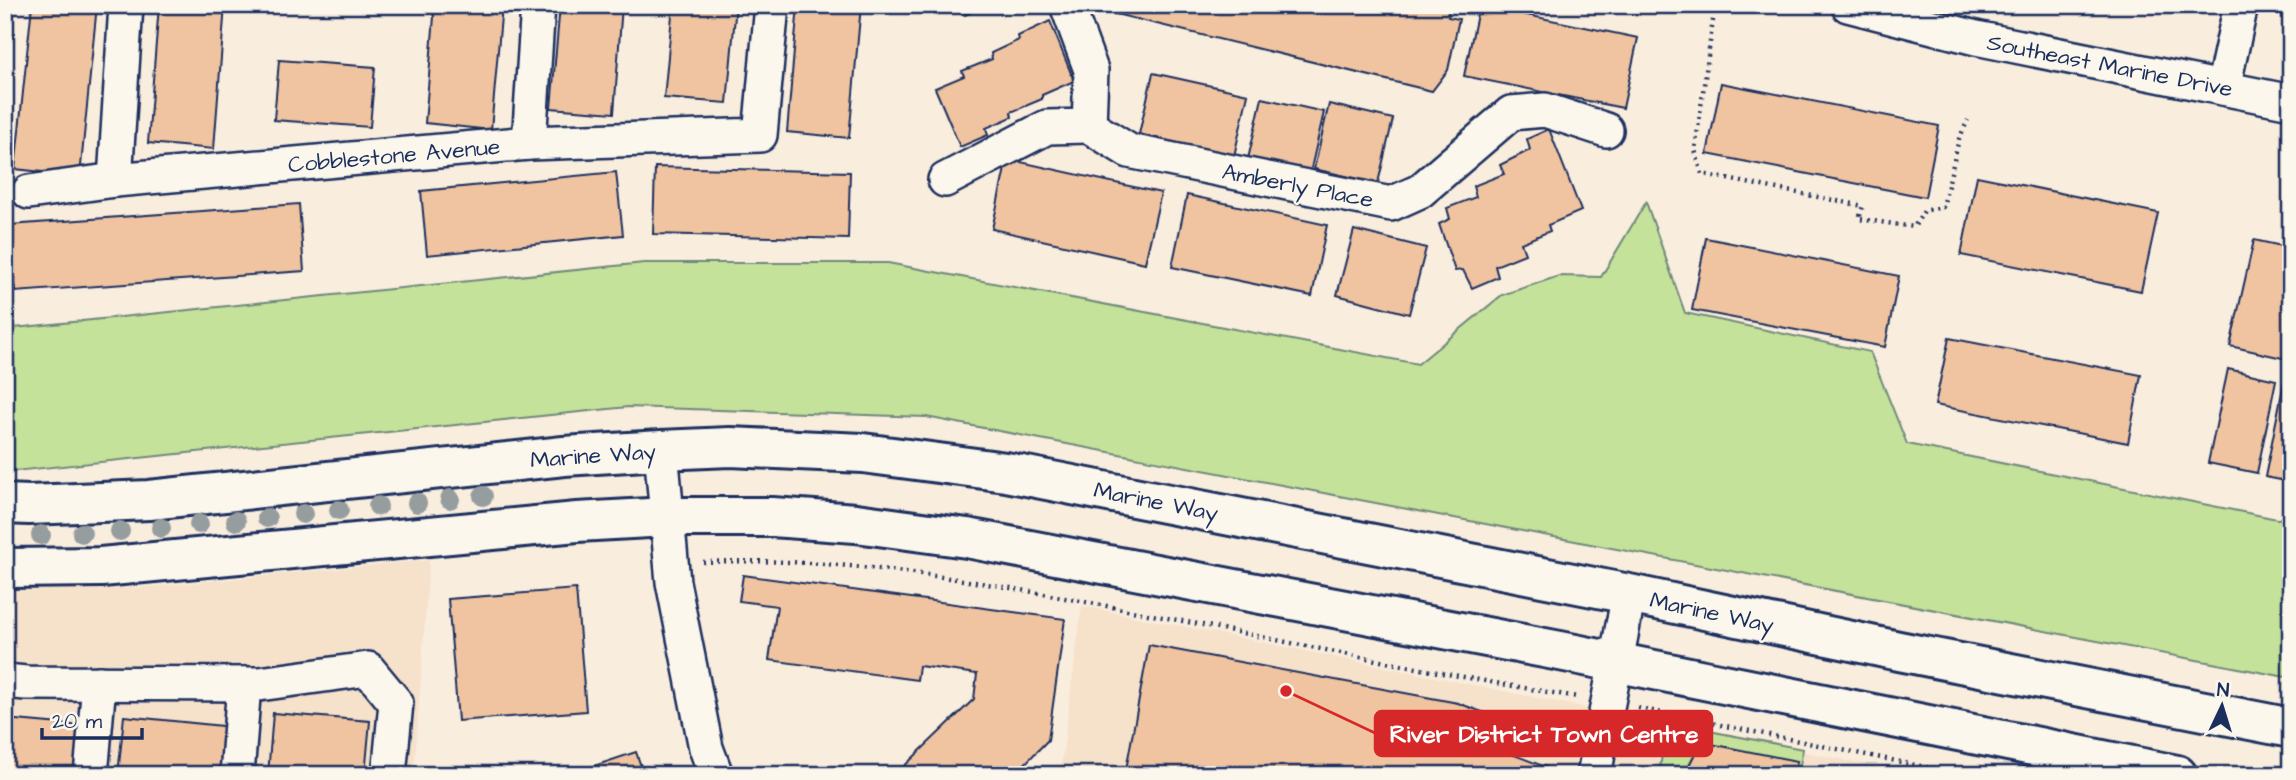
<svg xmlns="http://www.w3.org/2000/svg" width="2296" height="780" font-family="'Architects Daughter',sans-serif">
	<rect width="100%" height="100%" fill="#f9eddd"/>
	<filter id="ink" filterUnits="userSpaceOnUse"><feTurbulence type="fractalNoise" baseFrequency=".0143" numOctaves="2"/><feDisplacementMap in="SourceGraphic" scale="14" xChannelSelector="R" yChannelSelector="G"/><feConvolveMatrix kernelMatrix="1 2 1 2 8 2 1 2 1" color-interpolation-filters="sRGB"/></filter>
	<g filter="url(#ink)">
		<g fill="#f6e1cb">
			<path d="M429 560 414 775H5V590L135 588Z"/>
			<path d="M1082 606 1919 775H1060Z"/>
		</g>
		<g fill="#c4e299" stroke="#70887c" stroke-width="2">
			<path d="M1646 202 1685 313 1870 352 1907 444 2277 519 2291 517V678L926 417 628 407 5 472V329L644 263H888L1418 364 1502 295 1559 276 1601 277Z"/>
			<path d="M1683 726 1803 749 1799 770 1701 742 1685 773 1660 768 1664 742Z"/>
		</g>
		<g fill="#f0c4a0" stroke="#1b2f5e" stroke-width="2">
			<path d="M32 5H97L80 176 15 169Z"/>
			<path d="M159 5H225L214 149 148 143Z"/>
			<path d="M435 5H502L491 130 425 123Z"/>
			<path d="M560 5H622L614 113 551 108Z"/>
			<path d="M673 5H736L727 103 664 98Z"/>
			<path d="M798 5H861L849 138 787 132Z"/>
			<path d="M961 5H987L965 15Z"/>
			<path d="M1092 5H1450L1448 17 1459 19 1448 70 1432 91 1091 8Z"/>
			<path d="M1479 5 1638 38 1623 108 1464 76Z"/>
			<path d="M1050 21 1074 81 1042 95V99L1011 112 1012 117 986 128 988 135 960 147 935 88 964 76 962 71 992 59 991 53 1019 40 1018 36Z"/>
			<path d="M279 60 375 67 370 127 274 120Z"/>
			<path d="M1153 73 1248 94 1234 156 1139 134Z"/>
			<path d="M1721 83 1939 126 1925 197 1707 154Z"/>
			<path d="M1262 98 1324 112 1310 173 1248 159Z"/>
			<path d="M1329 104 1393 119 1378 183 1314 169Z"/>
			<path d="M1549 129 1581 211 1548 225 1550 231 1521 243 1525 254 1495 266 1498 277 1472 288 1463 270 1455 271 1439 224 1450 219 1447 208 1476 197 1473 186 1504 174 1500 165 1530 150 1527 139Z"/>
			<path d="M1007 159 1161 193 1145 263 992 229Z"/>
			<path d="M655 167 850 172 848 239 653 234Z"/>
			<path d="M616 172 623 235 427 255 421 191Z"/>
			<path d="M1977 176 2158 213 2141 291 1961 255Z"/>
			<path d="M1187 195 1327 225 1312 296 1172 267Z"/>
			<path d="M299 204 304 271 15 292 10 225Z"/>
			<path d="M1354 230 1426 248 1409 314 1337 295Z"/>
			<path d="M1706 238 1899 276 1885 347 1692 310Z"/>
			<path d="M2254 240 2291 248V360L2230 346Z"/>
			<path d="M1949 338 2141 375 2128 443 1935 405Z"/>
			<path d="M2228 369 2276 380 2257 473 2208 463Z"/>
			<path d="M2284 382 2291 384V482L2265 477Z"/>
			<path d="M743 575 1065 619 1048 740 1014 775H895L974 699 977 674 919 666 917 680 769 660 777 606 739 601Z"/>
			<path d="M576 589 586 711 458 721 448 599Z"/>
			<path d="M1149 645 1458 703 1515 724 1506 752 1546 767 1543 775H1125Z"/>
			<path d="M273 713 370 721 365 775H268Z"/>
			<path d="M124 716 232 727 227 775H118Z"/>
			<path d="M5 719 82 726 78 775H5Z"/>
			<path d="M1701 742 1797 761 1794 775H1684Z"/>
			<path d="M636 752 644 775H567Z"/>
		</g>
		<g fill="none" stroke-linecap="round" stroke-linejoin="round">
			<defs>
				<g id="minor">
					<path d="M1067 5 1091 70 1089 126 1129 151 1391 204 1420 191 1511 113 1545 110 1606 130"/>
					<path d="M1848 5 1976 38 2291 102"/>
					<path d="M2223 88 2241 5"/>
					<path d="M529 143 538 5"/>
					<path d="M115 180 126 5"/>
					<path d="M945 180 1047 127 1089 126"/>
					<path d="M29 192 115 180 529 143 760 135 772 5"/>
					<path d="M661 450 673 582 706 748 716 775"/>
					<path d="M5 681 26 683 259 684 368 669 396 703 389 775"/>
					<path d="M91 775 99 683"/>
					<path d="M237 775 244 684"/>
					<path d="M1594 775 1629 594"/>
				</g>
				<g id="major">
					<path d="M5 504 29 505 149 500 564 456 661 450 730 447 863 453 1006 472 1629 594 1899 651 2291 728"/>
					<path d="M5 568 101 567 577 522 667 517H772L856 523 967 538 1560 651 2177 775"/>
				</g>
			</defs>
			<use href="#minor" stroke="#1b2f5e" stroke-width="38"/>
			<use href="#major" stroke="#1b2f5e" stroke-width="44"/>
			<g stroke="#1b2f5e" stroke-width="4.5" stroke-dasharray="2 5" stroke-linecap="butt">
				<path d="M1714 13 1695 150 1702 174 1863 206 1859 219 1914 227 1924 211 1943 207 1959 139 1968 120"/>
				<path d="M703 562C849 556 990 583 1132 611 1281 640 1429 673 1578 697"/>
				<path d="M1638 708 1964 775"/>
			</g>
			<use href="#minor" stroke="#fbf7ec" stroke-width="33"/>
			<use href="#major" stroke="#fbf7ec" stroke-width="38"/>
		</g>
		<g fill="#969d9f">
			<circle cx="483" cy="496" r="10"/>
			<circle cx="450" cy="499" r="10"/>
			<circle cx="417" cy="503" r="10"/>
			<circle cx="378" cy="506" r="10"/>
			<circle cx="339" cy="510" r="10"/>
			<circle cx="303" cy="514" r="10"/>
			<circle cx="267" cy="518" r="10"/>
			<circle cx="236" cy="521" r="10"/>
			<circle cx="199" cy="524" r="10"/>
			<circle cx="161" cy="528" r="10"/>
			<circle cx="120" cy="531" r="10"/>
			<circle cx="82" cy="533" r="10"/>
			<circle cx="41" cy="535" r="10"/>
		</g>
	</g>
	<g text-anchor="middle" stroke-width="5" stroke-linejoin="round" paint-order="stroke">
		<g font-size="23" fill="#1b2f5e" stroke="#fbf7ec">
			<text transform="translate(2110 65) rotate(11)" y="8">Southeast Marine Drive</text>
			<text transform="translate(394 155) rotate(-5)" y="8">Cobblestone Avenue</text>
			<text transform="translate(1298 185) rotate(11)" y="8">Amberly Place</text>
			<text transform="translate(593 455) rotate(-4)" y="8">Marine Way</text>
			<text transform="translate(1156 501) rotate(11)" y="8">Marine Way</text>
			<text transform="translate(1712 612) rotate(12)" y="8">Marine Way</text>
		</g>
	</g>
	<path fill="none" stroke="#d62828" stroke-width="2.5" d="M1286 691L1375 733"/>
	<circle fill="#d62828" stroke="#fbf7ec" stroke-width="2.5" cx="1286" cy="691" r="7"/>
	<rect fill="#d62828" stroke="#d62828" stroke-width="2.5" x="1375" y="711" width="337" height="45" rx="7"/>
	<g font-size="24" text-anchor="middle" font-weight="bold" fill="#fff">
		<text x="1544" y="742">River District Town Centre</text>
	</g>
	<rect width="2296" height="780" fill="none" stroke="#fbf7ec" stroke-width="28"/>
	<rect x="14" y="14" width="2268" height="752" fill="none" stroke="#1b2f5e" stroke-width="2.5" filter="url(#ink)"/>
	<g transform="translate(2222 706) rotate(4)" stroke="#fbf7ec" stroke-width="5" paint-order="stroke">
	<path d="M0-5L12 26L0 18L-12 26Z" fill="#1b2f5e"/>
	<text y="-10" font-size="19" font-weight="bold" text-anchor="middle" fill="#1b2f5e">N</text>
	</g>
	<path d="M42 728v10h100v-10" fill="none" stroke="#1b2f5e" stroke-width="3.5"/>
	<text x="52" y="728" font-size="21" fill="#1b2f5e" stroke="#fbf7ec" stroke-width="5" paint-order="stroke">20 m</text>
</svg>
